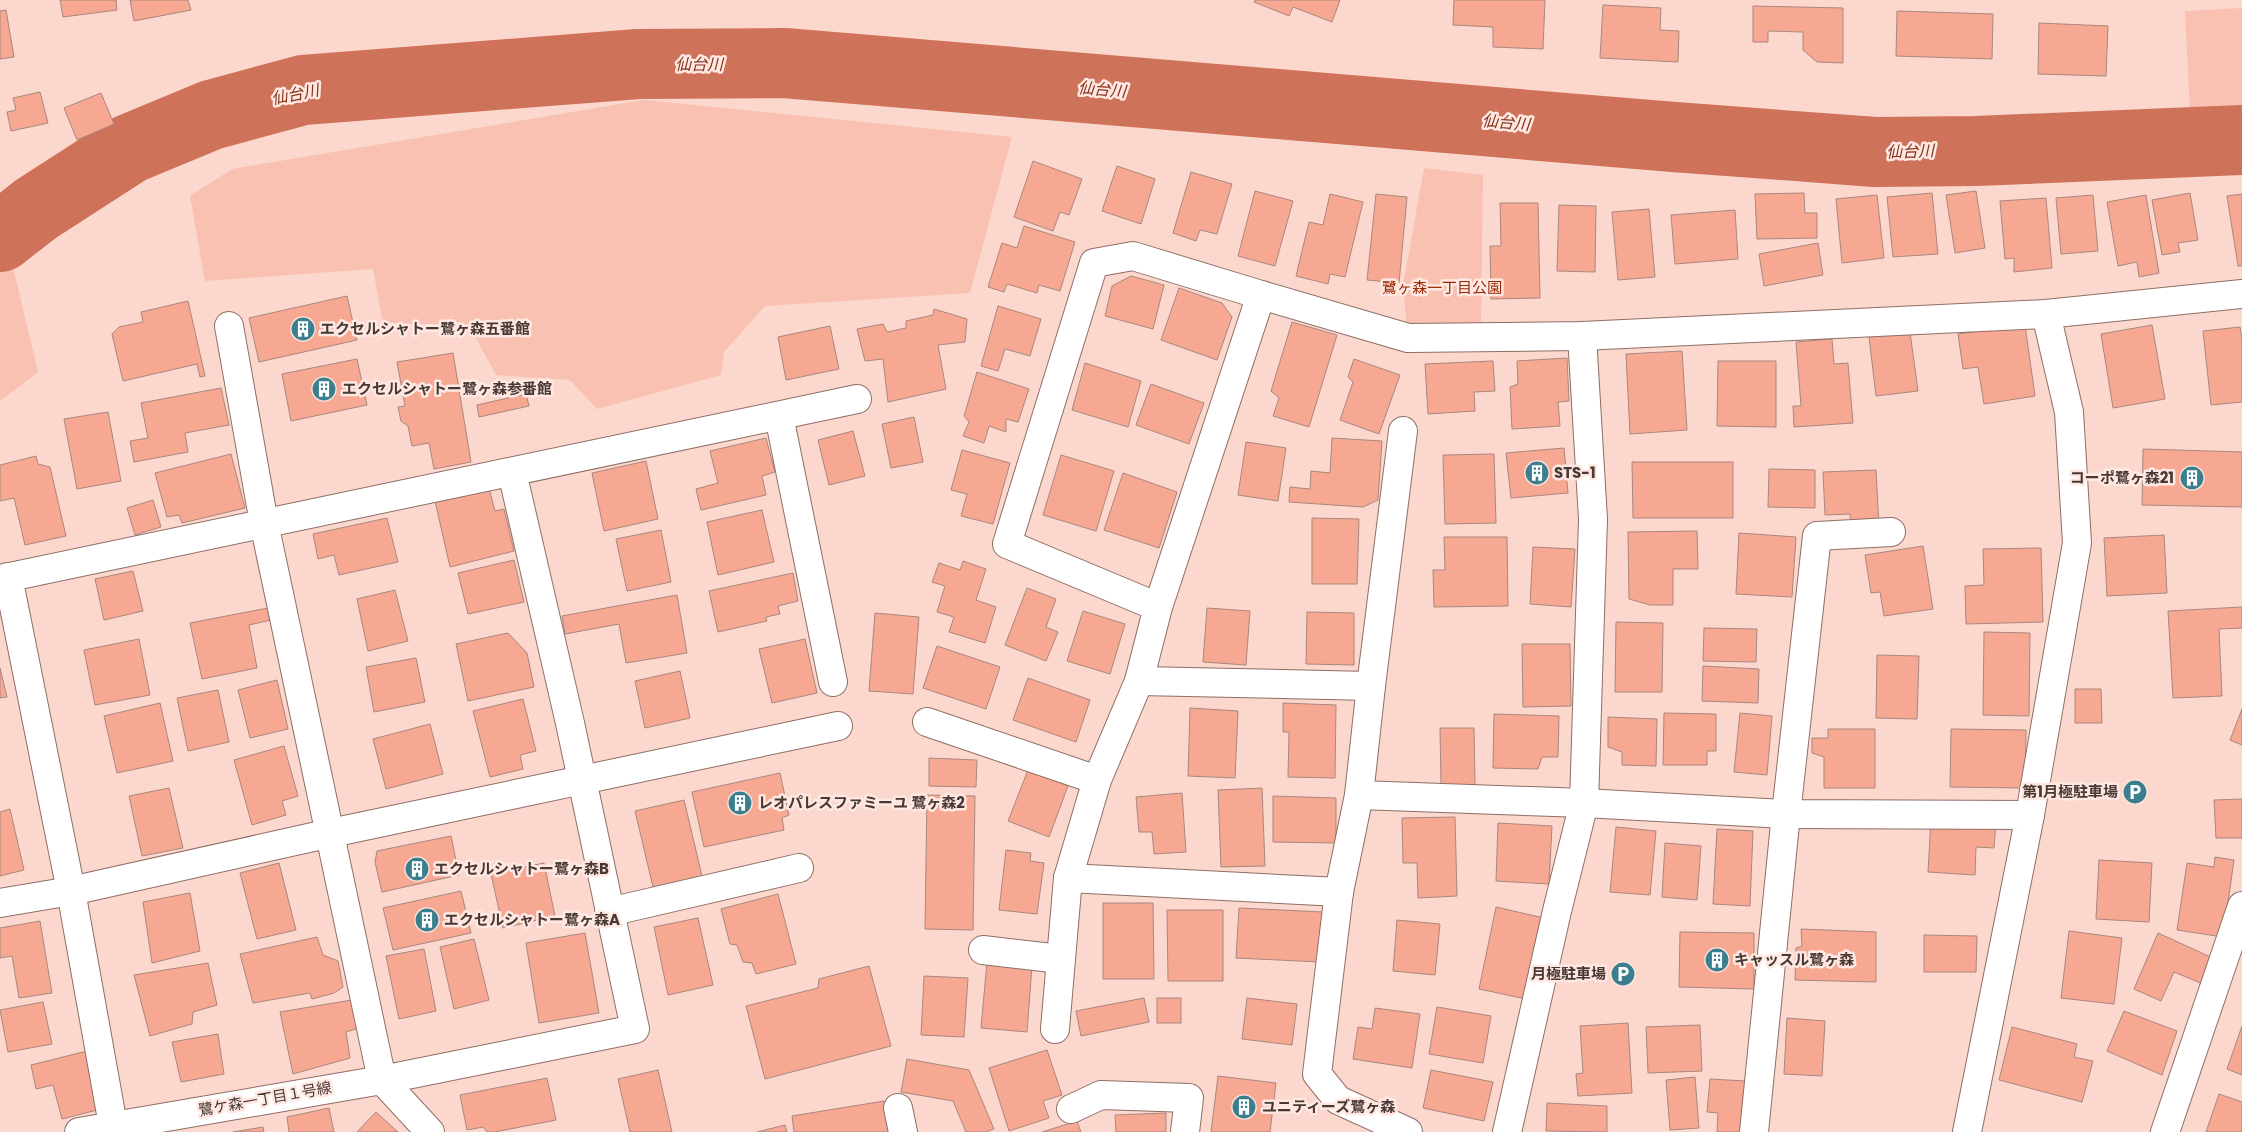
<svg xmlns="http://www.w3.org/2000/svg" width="2242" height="1132" font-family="Poppins,'Noto Sans JP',sans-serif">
	<rect width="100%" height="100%" fill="#fcd7cd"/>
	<g fill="#f8c1b2">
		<path d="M2242 8V109L2190 112 2185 11Z"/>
		<path d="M644 100 1012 137 970 293 765 306 724 352 721 375 597 409 570 380 496 375 469 325 383 323 373 269 205 281 190 196 232 169Z"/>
		<path d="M1424 168 1483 175 1481 329H1407L1403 286Z"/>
		<path d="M11 259 38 372 0 401V268Z"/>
	</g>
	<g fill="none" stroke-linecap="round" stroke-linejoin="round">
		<path stroke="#cf725a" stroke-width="70" d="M0 237 36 209 129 149 211 115 303 90 638 64 784 63 1674 137 1875 152 1976 151 2242 140"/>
	</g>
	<g fill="#f7a893" stroke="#a9877e">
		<path d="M60 0H116L117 10 63 17Z"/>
		<path d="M130 0H188L191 10 134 21Z"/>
		<path d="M1255 0H1340L1332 22 1293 7 1289 16 1254 2Z"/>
		<path d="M1454 0H1545L1543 49 1493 47V27L1453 25Z"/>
		<path d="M1603 5 1661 8 1660 30 1679 31 1678 62 1600 58Z"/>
		<path d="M1753 6 1843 8V63L1817 62 1803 50V32L1768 31V42H1753Z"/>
		<path d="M6 10 14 57 0 59V11Z"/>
		<path d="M1897 11 1993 14 1992 59 1896 56Z"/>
		<path d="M2039 23 2108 26 2106 76 2038 74Z"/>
		<path d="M40 92 48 123 11 131 7 112 16 110 13 98Z"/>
		<path d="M101 93 114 124 77 140 64 108Z"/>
		<path d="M1033 161 1082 179 1069 215 1060 212 1053 231 1014 217Z"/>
		<path d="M1117 166 1155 179 1141 224 1102 211Z"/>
		<path d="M1191 172 1232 184 1217 234 1200 230 1196 241 1173 233Z"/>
		<path d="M1255 191 1293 201 1275 266 1238 256Z"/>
		<path d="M1976 191 1985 248 1955 253 1946 195Z"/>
		<path d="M1804 193 1805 213H1817V238L1757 239 1755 194Z"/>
		<path d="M1932 193 1938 254 1893 257 1887 197Z"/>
		<path d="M2190 193 2198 240 2178 243 2180 252 2162 255 2152 200Z"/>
		<path d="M1330 194 1363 202 1345 277 1330 274 1328 284 1296 276 1309 222 1323 225Z"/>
		<path d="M1376 194 1407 197 1399 283 1367 280Z"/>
		<path d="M2242 194V266H2238L2227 196Z"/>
		<path d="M1877 195 1884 258 1842 263 1836 199Z"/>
		<path d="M2093 195 2098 251 2061 254 2056 198Z"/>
		<path d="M2146 195 2159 273 2139 277 2137 262 2118 266 2107 202Z"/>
		<path d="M2046 198 2052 268 2014 272V258L2005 259 2000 201Z"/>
		<path d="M1500 203H1538L1540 298 1491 299 1490 246H1501Z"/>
		<path d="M1559 205 1596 206 1595 272 1557 271Z"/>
		<path d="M1649 209 1655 277 1618 280 1612 212Z"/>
		<path d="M1735 210 1738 259 1675 264 1671 215Z"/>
		<path d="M1024 226 1075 242 1060 291 1039 285 1037 293 1007 284 1004 292 988 287 1002 243 1017 248Z"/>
		<path d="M1818 243 1823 275 1764 286 1759 254Z"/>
		<path d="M1131 276 1164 285 1153 329 1105 316 1112 286Z"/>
		<path d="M1179 288 1222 303 1232 317 1217 360 1161 340Z"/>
		<path d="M347 296 357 340 259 362 249 318Z"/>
		<path d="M188 301 205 376 200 377 197 364 123 381 112 334 119 327 143 322 141 312Z"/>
		<path d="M998 306 1041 319 1030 356 1005 349 998 371 981 366Z"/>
		<path d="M934 309 967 319 965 342 938 345 946 389 888 402 883 359 865 361 857 329 883 324 887 332 906 328V321L933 315Z"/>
		<path d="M1292 322 1337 335 1309 427 1273 416 1279 398 1271 391Z"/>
		<path d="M2025 325 2035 396 1984 404 1978 367 1963 369 1958 334Z"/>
		<path d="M2152 325 2165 399 2113 408 2101 334Z"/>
		<path d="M830 326 839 369 786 380 778 337Z"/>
		<path d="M2240 327 2242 339V402L2211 405 2203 331Z"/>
		<path d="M1910 332 1918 391 1876 396 1869 337Z"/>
		<path d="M1832 339 1834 364 1848 363 1853 423 1794 427 1793 406H1801L1796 342Z"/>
		<path d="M1682 351 1687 430 1630 434 1626 354Z"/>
		<path d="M453 353 471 462 434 469 429 443 412 446 408 426 401 421 398 407 405 406 397 362Z"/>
		<path d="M1567 358 1569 401 1558 402 1560 426 1512 429 1510 387 1518 384 1517 361Z"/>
		<path d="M357 359 367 405 291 421 282 374Z"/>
		<path d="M1354 359 1400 375 1379 434 1340 420 1353 382 1348 377Z"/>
		<path d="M1493 361 1495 391 1474 392 1475 411 1428 414 1425 364Z"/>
		<path d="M1718 361H1776V427L1717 426Z"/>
		<path d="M1085 363 1141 381 1128 427 1072 410Z"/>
		<path d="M977 372 1029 389 1018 422 1006 419V432L989 426 984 443 963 436 969 422 964 416Z"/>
		<path d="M1151 384 1204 403 1189 444 1136 425Z"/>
		<path d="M221 388 229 425 185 433 188 452 134 462 130 441 148 438 141 403Z"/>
		<path d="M526 394 529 406 479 417 477 405Z"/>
		<path d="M108 412 121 481 77 489 64 419Z"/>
		<path d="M914 417 923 462 891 468 882 424Z"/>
		<path d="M853 431 865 476 829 485 818 440Z"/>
		<path d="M766 438 775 472 762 476 766 495 701 510 696 489 718 483 710 451Z"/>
		<path d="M1332 438 1382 441 1378 500 1363 507 1289 502 1290 487 1310 489 1311 471 1330 473Z"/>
		<path d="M1246 442 1286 448 1278 501 1238 495Z"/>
		<path d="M1564 448 1568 493 1511 498 1506 453Z"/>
		<path d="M2143 449 2242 452V507L2142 505Z"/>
		<path d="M962 450 1010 463 993 524 961 516 967 494 951 490Z"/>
		<path d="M231 454 245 508 182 523 179 515 167 517 155 473Z"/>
		<path d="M1494 454 1496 523 1445 524 1443 455Z"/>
		<path d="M1061 455 1114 471 1096 531 1043 515Z"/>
		<path d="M36 456 38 464 50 467 66 536 25 545 14 498 0 501V465Z"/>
		<path d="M646 461 658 519 604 531 592 473Z"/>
		<path d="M1632 462H1733V518H1633Z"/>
		<path d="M1769 469 1815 470V508L1768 507Z"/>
		<path d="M1876 470 1879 526 1851 527 1850 514 1825 515 1823 472Z"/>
		<path d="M1123 473 1177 492 1159 548 1104 530Z"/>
		<path d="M489 488 495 511 504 509 514 551 450 567 435 501Z"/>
		<path d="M153 500 161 527 135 535 127 508Z"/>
		<path d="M762 510 774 562 718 575 707 522Z"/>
		<path d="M387 518 398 562 339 575 334 555 318 559 313 534Z"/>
		<path d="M1312 518 1359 519 1357 584H1312Z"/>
		<path d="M661 530 671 582 627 591 616 539Z"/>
		<path d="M1697 531 1698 569H1673V605H1650L1629 599 1628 532Z"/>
		<path d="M1739 533 1796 537 1792 597 1736 594Z"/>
		<path d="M2164 535 2167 593 2107 596 2104 538Z"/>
		<path d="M1444 537H1507L1508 606 1434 607 1433 570H1445Z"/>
		<path d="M1923 546 1933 609 1884 616 1880 592 1871 593 1865 555Z"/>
		<path d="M1533 547 1575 549 1571 607 1530 604Z"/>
		<path d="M2041 548 2043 622 1966 624 1965 586 1984 585 1983 549Z"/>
		<path d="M514 560 524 602 468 614 458 573Z"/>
		<path d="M963 561 986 569 976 600 996 607 985 643 949 632 954 617 937 612 945 586 932 582 939 563 960 570Z"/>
		<path d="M133 571 143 611 104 620 95 579Z"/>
		<path d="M793 573 798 601 778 606 780 614 766 617 767 621 718 632 709 591Z"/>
		<path d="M1027 588 1056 599 1046 627 1058 632 1046 661 1005 645Z"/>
		<path d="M395 590 408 641 368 651 357 599Z"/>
		<path d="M677 595 687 653 626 663 619 624 565 634 562 616Z"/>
		<path d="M2242 607V628L2219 629 2222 696 2173 698 2168 611Z"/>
		<path d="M268 608 271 620 249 625 257 668 202 679 190 623Z"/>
		<path d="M1207 608 1250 611 1246 665 1203 662Z"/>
		<path d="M1083 611 1125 624 1110 674 1067 661Z"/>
		<path d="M1307 612 1354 613V665L1306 664Z"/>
		<path d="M875 613 919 617 913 694 869 691Z"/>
		<path d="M1616 622 1663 623 1662 692H1615Z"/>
		<path d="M1704 628 1757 629 1756 662 1703 661Z"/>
		<path d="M1984 632 2030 633 2029 716 1983 715Z"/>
		<path d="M508 633 527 653 534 687 468 701 456 644Z"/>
		<path d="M139 639 150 695 95 705 84 650Z"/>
		<path d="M805 639 817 693 772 703 759 649Z"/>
		<path d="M1522 644H1570L1571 706 1523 707Z"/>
		<path d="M937 646 1000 667 986 709 923 688Z"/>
		<path d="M1877 655 1919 656 1917 719 1876 718Z"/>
		<path d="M416 658 425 702 374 712 366 667Z"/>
		<path d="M1703 666 1759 669 1758 703 1702 701Z"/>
		<path d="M0 668 7 697 0 698Z"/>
		<path d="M680 671 690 718 645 728 635 681Z"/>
		<path d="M1028 678 1090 700 1076 742 1013 720Z"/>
		<path d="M277 680 288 729 250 738 238 690Z"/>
		<path d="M2075 689H2101L2102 723H2075Z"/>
		<path d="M218 690 229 742 188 751 177 698Z"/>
		<path d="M523 699 536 751 520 755 523 769 490 777 473 711Z"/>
		<path d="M160 703 173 761 117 773 104 716Z"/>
		<path d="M1283 703 1336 705 1335 778 1288 777 1289 732H1283Z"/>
		<path d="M1190 708 1238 711 1235 778 1188 776Z"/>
		<path d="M2242 709V745L2230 740Z"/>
		<path d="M1664 713 1716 714V751H1707V765H1663Z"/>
		<path d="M1740 713 1772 716 1767 775 1734 772Z"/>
		<path d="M1494 714 1559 716 1558 757H1542L1538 769 1493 768Z"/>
		<path d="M1608 717 1657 719 1656 766 1622 765V752L1608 747Z"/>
		<path d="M430 724 443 774 386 789 373 739Z"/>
		<path d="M1440 728H1474L1475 785H1441Z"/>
		<path d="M1828 729H1875V788H1824V757L1812 753V738H1828Z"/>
		<path d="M1951 729 2026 730 2025 788 1950 787Z"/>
		<path d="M284 746 298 796 282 801 286 815 252 825 234 760Z"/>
		<path d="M929 758 977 760 976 787 929 786Z"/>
		<path d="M1028 770 1068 786 1049 837 1008 821Z"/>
		<path d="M780 773 789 815 782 818 784 830 704 847 692 792Z"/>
		<path d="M169 788 183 848 142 856 129 796Z"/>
		<path d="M1262 788 1265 866 1221 867 1218 790Z"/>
		<path d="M1182 793 1186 852 1154 854 1152 832H1139L1136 797Z"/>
		<path d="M927 795 975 796 973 930 925 929Z"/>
		<path d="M1273 796 1336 798V843L1273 842Z"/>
		<path d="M2242 799V838H2216L2214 800Z"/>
		<path d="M684 800 702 876 653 887 635 811Z"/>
		<path d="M10 809 24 870 0 876V812Z"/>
		<path d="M1455 817 1457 896 1418 898 1417 863H1403L1402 818Z"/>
		<path d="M1931 819 1996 823 1994 848 1976 847 1975 875 1928 872Z"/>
		<path d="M1498 823 1552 826 1549 884 1496 881Z"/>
		<path d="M1616 827 1656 831 1650 895 1610 892Z"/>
		<path d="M1717 829 1753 831 1750 906 1713 904Z"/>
		<path d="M451 836 459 875 382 892 375 862 377 851Z"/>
		<path d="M1665 843 1701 846 1697 900 1662 897Z"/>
		<path d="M1006 850 1031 853 1030 861 1044 863 1037 914 999 910Z"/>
		<path d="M2215 857 2234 860 2223 937 2177 930 2187 863 2214 867Z"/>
		<path d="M2099 860 2152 863 2149 922 2096 919Z"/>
		<path d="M279 863 296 930 257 939 240 873Z"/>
		<path d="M544 863 555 916 503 928 491 874Z"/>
		<path d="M461 891 471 933 393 950 383 908Z"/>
		<path d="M190 893 200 951 152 963 143 902Z"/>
		<path d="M778 894 796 964 756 974 752 963 743 962 737 945 730 944 721 909Z"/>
		<path d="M1103 903H1153L1154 979H1103Z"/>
		<path d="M1496 907 1544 918 1526 999 1479 989Z"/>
		<path d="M1239 908 1323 912 1320 962 1236 958Z"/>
		<path d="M1167 910H1223V981H1168Z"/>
		<path d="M698 918 713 985 668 995 654 927Z"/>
		<path d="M1397 920 1440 924 1435 975 1393 971Z"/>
		<path d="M40 921 52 993 19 998 12 956 0 958V928Z"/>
		<path d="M1801 929 1876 932V982L1795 980 1796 948 1802 946Z"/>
		<path d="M2069 931 2122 938 2114 1004 2061 998Z"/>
		<path d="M1680 932 1754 933V989L1679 987Z"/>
		<path d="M585 933 599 1013 539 1023 526 943Z"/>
		<path d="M2158 933 2215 959 2203 984 2174 972 2161 1001 2134 989Z"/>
		<path d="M1924 935 1977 936 1976 972H1924Z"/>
		<path d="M317 937 323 955 338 961 343 987 334 993 312 999 310 993 253 1003 240 954Z"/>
		<path d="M474 939 489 1000 454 1009 440 947Z"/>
		<path d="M424 949 436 1011 399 1019 386 956Z"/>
		<path d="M987 962 1032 966 1027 1032 981 1028Z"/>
		<path d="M208 963 217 1005 193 1012 192 1024 150 1036 134 975Z"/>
		<path d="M869 966 891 1046 765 1079 746 1006 818 988 819 979Z"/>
		<path d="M924 976 968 978 964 1037 921 1035Z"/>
		<path d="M1144 998 1149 1022 1081 1036 1076 1011Z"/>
		<rect x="1157" y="998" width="24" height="25"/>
		<path d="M1247 998 1297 1004 1292 1045 1242 1039Z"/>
		<path d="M352 1000 359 1028 346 1032 350 1058 293 1074 280 1012Z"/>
		<path d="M43 1002 52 1044 8 1052 0 1010Z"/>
		<path d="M1437 1007 1491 1016 1483 1063 1429 1054Z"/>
		<path d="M1375 1008 1420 1014 1412 1068 1353 1059 1358 1027 1372 1029Z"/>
		<path d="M2124 1011 2177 1031 2162 1075 2107 1051Z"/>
		<path d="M1787 1018 1825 1021 1822 1076 1784 1074Z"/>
		<path d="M1628 1023 1632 1093 1578 1096 1576 1074 1583 1073 1580 1026Z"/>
		<path d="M1700 1025 1702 1071 1648 1073 1646 1027Z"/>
		<path d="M2242 1026V1075L2227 1069Z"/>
		<path d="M2012 1027 2077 1044 2074 1057 2093 1061 2082 1102 1999 1080Z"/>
		<path d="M218 1034 224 1074 181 1082 172 1042Z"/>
		<path d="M1047 1050 1062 1095 1043 1101 1049 1118 1009 1131 989 1068Z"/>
		<path d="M87 1051 101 1109 62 1119 53 1085 36 1089 31 1065Z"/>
		<path d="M907 1059 969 1070 994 1129 986 1132H966L953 1101 901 1092Z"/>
		<path d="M658 1070 672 1132H630L618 1079Z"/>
		<path d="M1431 1070 1493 1082 1484 1121 1423 1108Z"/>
		<path d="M1218 1076 1276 1083 1270 1132H1211Z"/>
		<path d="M1695 1077 1699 1128 1670 1130 1666 1080Z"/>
		<path d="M547 1078 556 1120 495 1132H487L483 1127 467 1130 460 1095Z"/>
		<path d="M1710 1079 1746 1081 1742 1132H1717L1718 1113 1707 1112Z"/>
		<path d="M2219 1094 2242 1102V1132H2206Z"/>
		<path d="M884 1101 889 1132H794L792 1116Z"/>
		<path d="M1547 1103 1607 1106V1132L1546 1131Z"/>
		<path d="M329 1108 334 1132H289L287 1117Z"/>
		<path d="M376 1112 398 1132H357Z"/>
		<path d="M1166 1113V1132H1116L1115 1115Z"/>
		<path d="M1077 1121 1081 1132H1042Z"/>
		<path d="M785 1125 787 1132H757Z"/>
		<path d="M263 1127 264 1132H233Z"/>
	</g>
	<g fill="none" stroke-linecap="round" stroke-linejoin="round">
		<defs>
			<g id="minor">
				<path d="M1261 295 1408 338 1582 336 2046 314 2242 294"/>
				<path d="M229 326 264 523 382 1080 635 1029 570 723 512 472"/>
				<path d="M779 416 833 682"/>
				<path d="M1403 431 1371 686 1359 795 1339 892 1317 1074 1338 1100 1408 1132"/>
				<path d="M8 577 71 891 113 1125"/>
				<path d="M0 579 857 399"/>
				<path d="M1139 681 1371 686"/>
				<path d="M927 722 1097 780"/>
				<path d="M1359 795 1584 803 1786 814 2030 815 1967 1132"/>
				<path d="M2030 815 2077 543 2069 412 2046 314"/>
				<path d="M1068 878 1339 892"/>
				<path d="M0 903 71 891 331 833 838 726"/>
				<path d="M609 912 799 868"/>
				<path d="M983 950 1061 959"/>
				<path d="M1055 1029 1068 878 1097 780 1139 681 1158 607 1261 295 1133 256 1094 263 1007 544 1158 607"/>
				<path d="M898 1108 903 1132"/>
				<path d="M1071 1109 1101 1095 1189 1098 1185 1132"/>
				<path d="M79 1132 382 1080 430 1132"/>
				<path d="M1507 1132 1557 911 1584 803 1593 519 1582 336"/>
				<path d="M1754 1132 1786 814 1817 536 1891 532"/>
				<path d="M2165 1132 2242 906"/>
			</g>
		</defs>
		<use href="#minor" stroke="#8e6e65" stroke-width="30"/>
		<use href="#minor" stroke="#fff" stroke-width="28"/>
	</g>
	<defs>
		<symbol id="building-disc" viewBox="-11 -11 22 22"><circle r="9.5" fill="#3b7e8e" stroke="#ffe8e2"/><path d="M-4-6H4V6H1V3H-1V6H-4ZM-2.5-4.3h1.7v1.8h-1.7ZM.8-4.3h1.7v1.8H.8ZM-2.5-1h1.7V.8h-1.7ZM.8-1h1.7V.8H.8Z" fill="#fff"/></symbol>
		<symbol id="parking-disc" viewBox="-11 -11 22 22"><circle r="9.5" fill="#3b7e8e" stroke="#ffe8e2"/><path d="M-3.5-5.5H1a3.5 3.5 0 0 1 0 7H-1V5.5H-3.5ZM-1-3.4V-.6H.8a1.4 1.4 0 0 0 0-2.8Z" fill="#fff"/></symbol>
	</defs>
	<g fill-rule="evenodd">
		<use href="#building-disc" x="289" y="315" width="28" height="28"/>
		<use href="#building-disc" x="310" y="375" width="28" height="28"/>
		<use href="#building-disc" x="1523" y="459" width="28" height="28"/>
		<use href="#building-disc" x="2178" y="464" width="28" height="28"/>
		<use href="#parking-disc" x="2121" y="778" width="28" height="28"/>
		<use href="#building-disc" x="726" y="789" width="28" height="28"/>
		<use href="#building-disc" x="403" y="855" width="28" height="28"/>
		<use href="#building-disc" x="413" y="906" width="28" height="28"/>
		<use href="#building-disc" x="1703" y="946" width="28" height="28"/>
		<use href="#parking-disc" x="1609" y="960" width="28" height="28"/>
		<use href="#building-disc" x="1230" y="1093" width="28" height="28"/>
	</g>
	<g text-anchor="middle" stroke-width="5" stroke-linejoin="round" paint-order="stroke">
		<g font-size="15" fill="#972702" stroke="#ffe8e2">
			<text x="1442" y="293">鷺ヶ森一丁目公園</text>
		</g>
		<g font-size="15" font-weight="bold" fill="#473834" stroke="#ffe8e2" text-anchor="start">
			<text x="320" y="334">エクセルシャトー鷺ヶ森五番館</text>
			<text x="342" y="394">エクセルシャトー鷺ヶ森参番館</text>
			<text x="1554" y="478">STS-1</text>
			<text x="2174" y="483" text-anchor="end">コーポ鷺ヶ森21</text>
			<text x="2118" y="797" text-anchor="end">第1月極駐車場</text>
			<text x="758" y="808">レオパレスファミーユ 鷺ヶ森2</text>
			<text x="434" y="874">エクセルシャトー鷺ヶ森B</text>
			<text x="444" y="925">エクセルシャトー鷺ヶ森A</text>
			<text x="1734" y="965">キャッスル鷺ヶ森</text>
			<text x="1606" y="979" text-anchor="end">月極駐車場</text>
			<text x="1262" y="1112">ユニティーズ鷺ヶ森</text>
		</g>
		<g font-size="15" fill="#473834" stroke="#ffe8e2">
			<text transform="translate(265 1099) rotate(-10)" y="5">鷺ケ森一丁目１号線</text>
		</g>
		<g font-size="16" font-style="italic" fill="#853019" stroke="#ffe8e2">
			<text x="699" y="70">仙台川</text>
			<text transform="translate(1102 89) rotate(5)" y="6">仙台川</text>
			<text transform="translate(295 94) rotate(-11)" y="6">仙台川</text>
			<text transform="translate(1506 122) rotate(5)" y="6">仙台川</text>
			<text transform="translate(1910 151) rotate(-2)" y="6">仙台川</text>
		</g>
	</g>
</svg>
